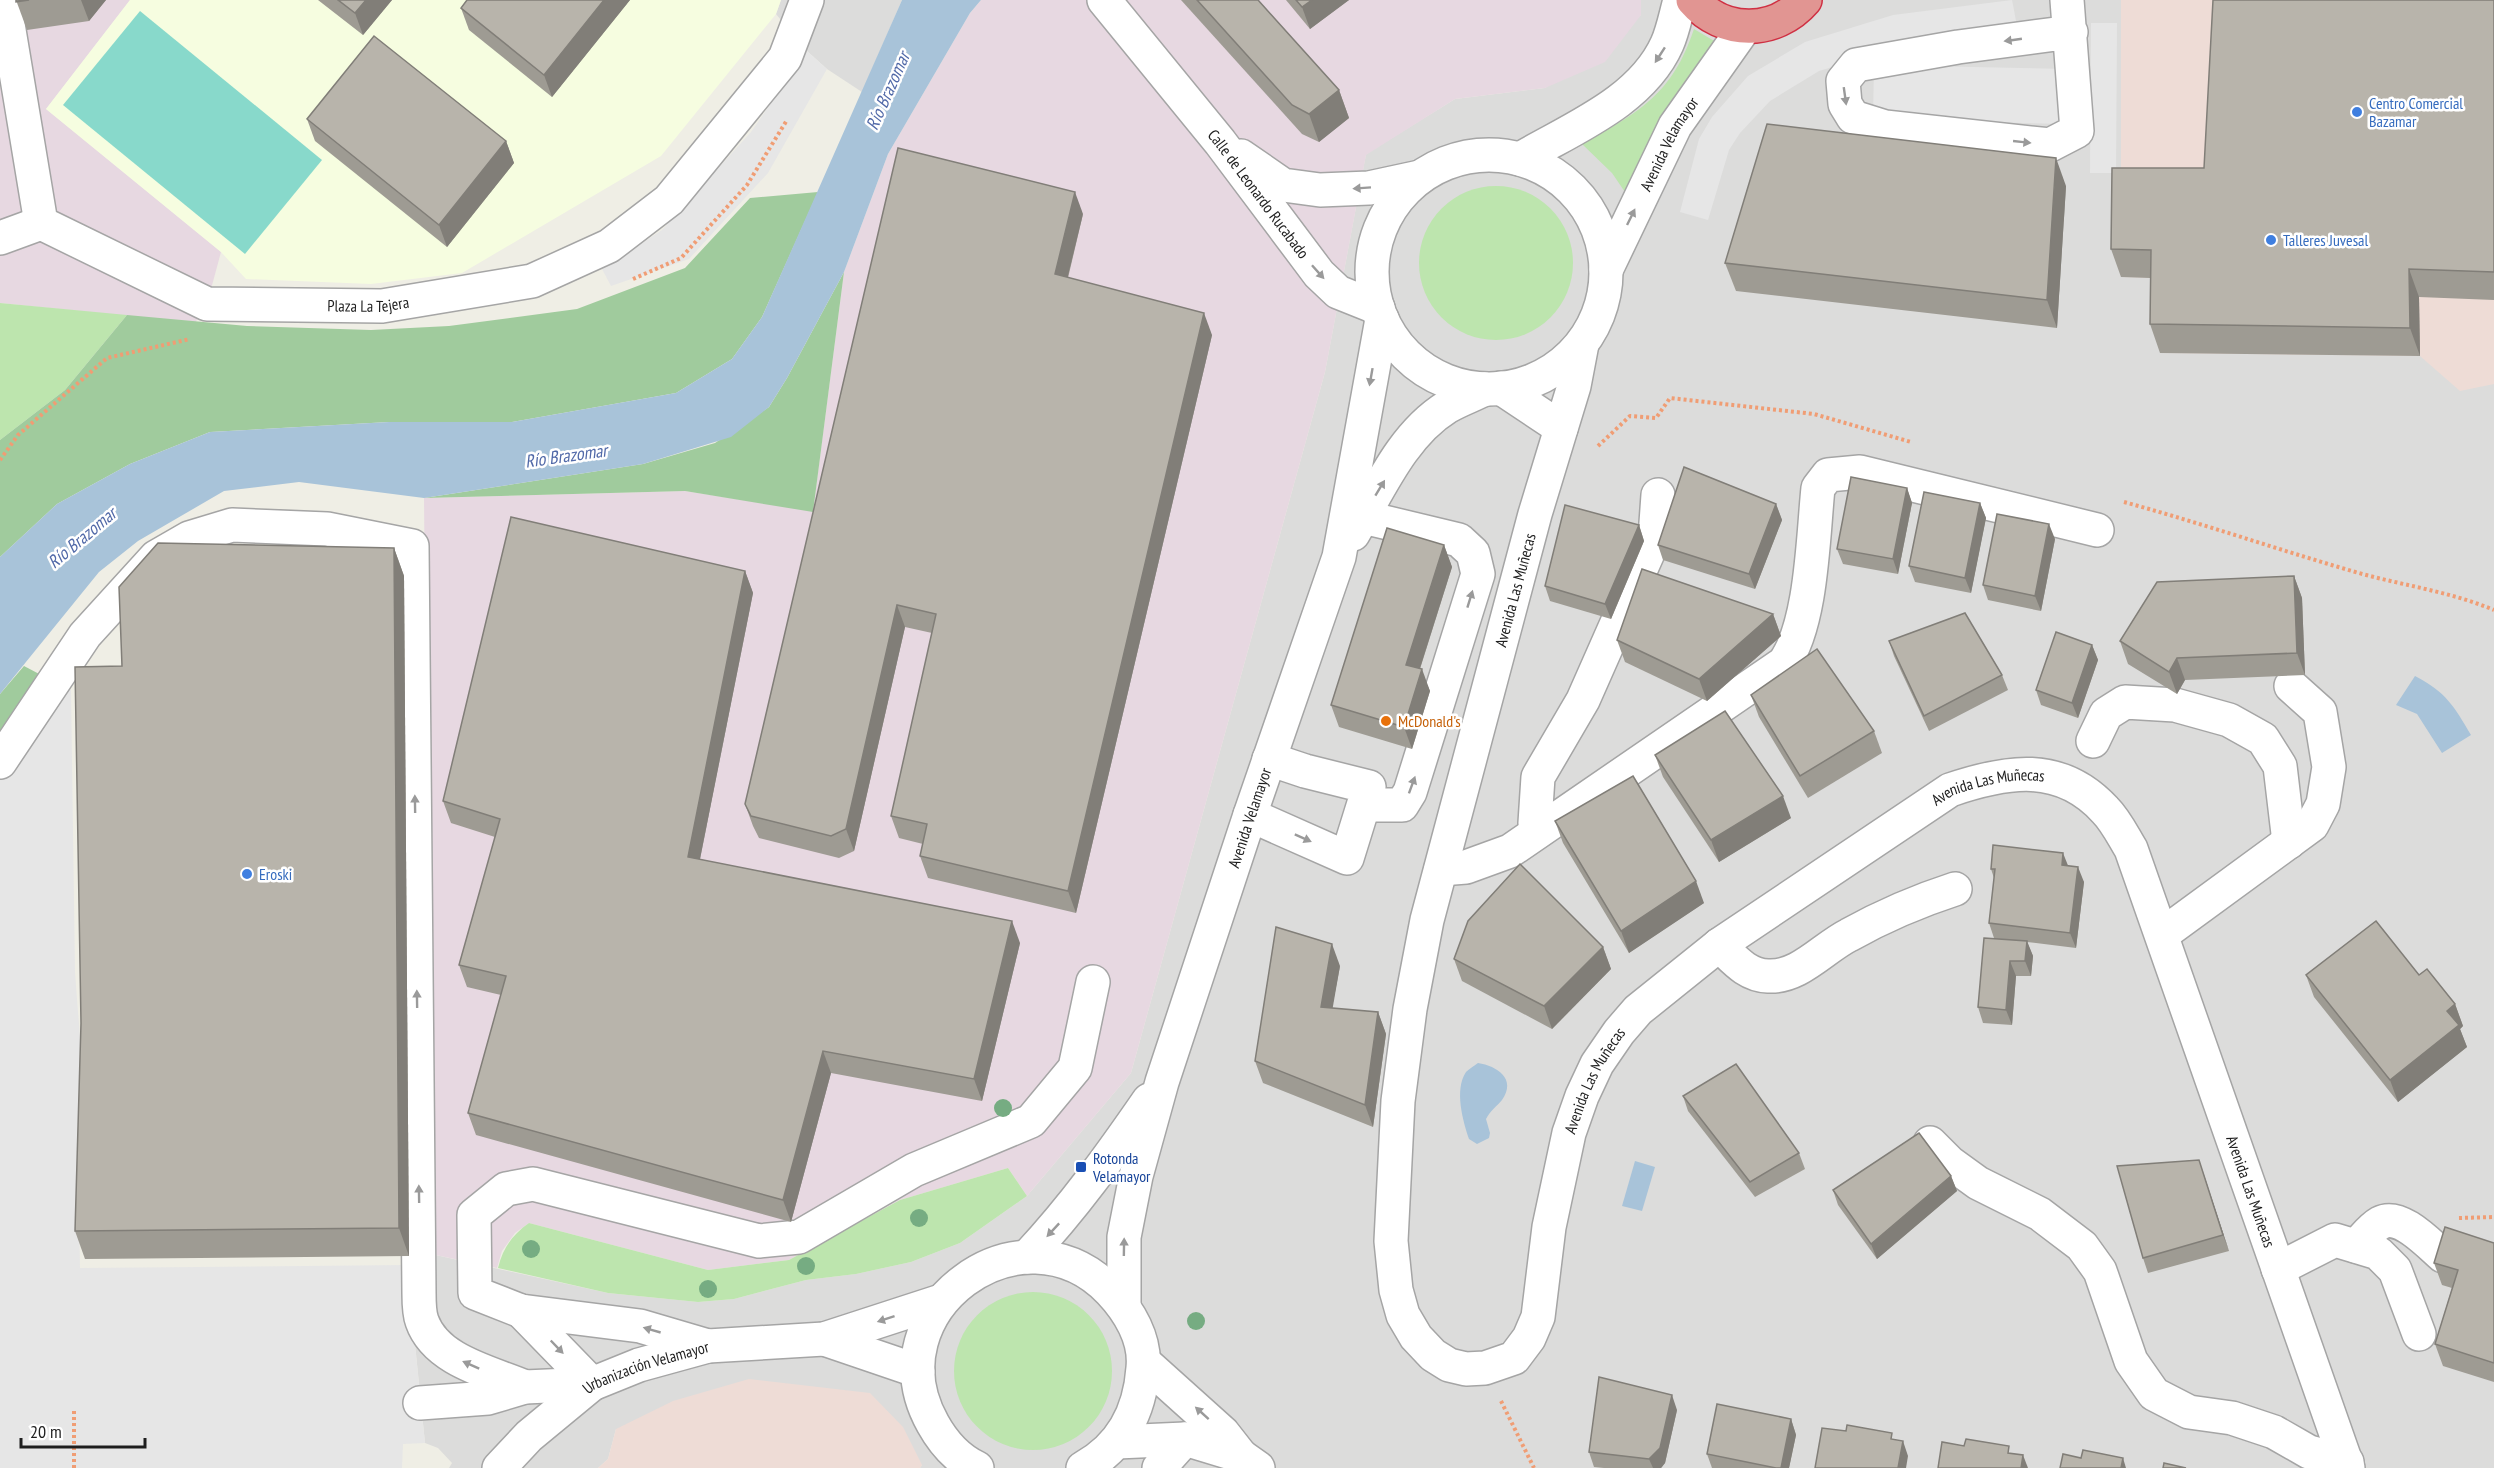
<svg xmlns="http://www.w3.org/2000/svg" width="2494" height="1468" font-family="'PT Sans Narrow',sans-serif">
	<rect width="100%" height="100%" fill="#efeee5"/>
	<g fill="#dcdcdb">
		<path d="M781 0H902L862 92 827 69 807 51 776 14Z"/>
		<path d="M1641 0H2494V1468H920L922 1465 616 1429 608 1459 598 1468H449L452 1463 438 1448 425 1443 407 1265 431 1254 608 1293 698 1302 734 1299 806 1280 856 1274 911 1262 960 1243 1027 1196 1131 1073 1325 372 1366 154 1455 99 1545 88 1641 15Z"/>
	</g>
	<g fill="#eedcd6">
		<path d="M2121 0H2494V384L2460 391 2420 356 2160 353 2161 278 2121 277Z"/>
		<path d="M749 1379 870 1393 903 1427 922 1465 920 1468H598L608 1459 616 1429 673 1401Z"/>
	</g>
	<g fill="#e7d8e1">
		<path d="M0 0H130L46 109 221 252 207 304 195 323 0 303Z"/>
		<path d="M981 0H1641V15L1605 62 1545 88 1455 99 1366 155 1325 372 1131 1073 1027 1196 1008 1168 900 1200 789 1260 708 1270 529 1223 515 1233 502 1251 497 1268 431 1254 424 498 685 491 813 511 844 272 888 154 970 13Z"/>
	</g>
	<path fill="#f6fde0" d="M130 0H781L776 14 661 156 462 273 371 284 246 279 221 252 46 109Z"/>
	<g fill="#bde5ae">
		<path d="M1694 29 1721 45 1667 110 1648 144 1627 195 1612 173 1582 144C1639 112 1672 95 1694 29Z"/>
		<circle cx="1496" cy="263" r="77"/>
		<path d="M0 303 127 315 65 390 0 440Z"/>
		<path d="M1008 1168 1027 1196 960 1243 911 1262 856 1274 806 1280 734 1299 698 1302 608 1293 498 1268C503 1248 512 1235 529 1223L708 1270 789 1260 900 1200Z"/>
		<circle cx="1033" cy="1371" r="79"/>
	</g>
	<g fill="#a0cb9d">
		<path d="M818 192 762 317 732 359 676 393 512 422H389L210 432 130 464 57 504 0 557V440L65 390 127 315 247 326 371 330 449 326 577 309 685 268 750 198Z"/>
		<path d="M844 272 813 512 685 491 424 498 643 464 715 443 769 407 787 378Z"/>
		<path d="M24 666 43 676 0 735V694Z"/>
	</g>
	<path fill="#88d9cb" d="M140 11 322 160 245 254 63 105Z"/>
	<g fill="#e6e6e6">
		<path d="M2012 0 2018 31 1906 45 1819 71 1770 101 1740 133 1729 150 1708 220 1680 212 1699 139 1712 117 1748 76 1805 42 1893 15Z"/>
		<path d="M2091 23H2117L2116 173H2090Z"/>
		<path d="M807 51 827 69 768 173 689 259 611 286 602 269 662 230 751 132Z"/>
		<path d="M1874 65 2067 69 2065 124 1873 119Z"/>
		<path d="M54 684 71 690 75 973 82 1063 78 1158 80 1268 407 1265 425 1443 403 1444 402 1468H0V735Z"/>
	</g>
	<g fill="#a8c3d9">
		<path d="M902 0H981L970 13 888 154 844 272 787 378 769 407 731 437 643 464 424 498 299 482 224 491 138 541 99 572 0 694V557L57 504 130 464 210 432 389 422H512L676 393 732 359 762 317Z"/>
		<path d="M2415 676C2446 692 2454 706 2471 735L2442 753 2417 714 2396 705Z"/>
		<path d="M1478 1063C1497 1066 1517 1079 1502 1100 1497 1106 1490 1111 1486 1119L1490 1133 1489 1138 1477 1144 1469 1139C1463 1121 1454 1090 1466 1072 1469 1069 1474 1066 1478 1063Z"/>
		<path d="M1635 1161 1655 1167 1642 1211 1622 1206Z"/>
	</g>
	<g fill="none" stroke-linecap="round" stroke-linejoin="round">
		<defs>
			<g id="minor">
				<path id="s1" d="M4 0 41 223 207 304 382 306 532 281 609 246 669 200 785 58 807 0"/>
				<path id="s2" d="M1104 0 1220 142 1319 274 1338 292 1378 308"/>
				<path d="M2067 0 2077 131 2050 145 1885 127 1853 117 1845 104 1843 81 1856 65 1958 47 2071 32"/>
				<circle cx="1489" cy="272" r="117"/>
				<path d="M1241 156 1283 185 1320 190 1369 188 1420 177"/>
				<path d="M1520 159C1571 129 1641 102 1667 44 1673 31 1676 14 1680 0"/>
				<path d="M0 238 41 223"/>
				<path id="s3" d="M1606 270 1675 126 1745 27"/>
				<path id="s4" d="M1582 344 1574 386 1535 514 1427 920 1410 1009 1398 1101 1391 1241 1396 1290 1403 1315 1416 1337 1433 1355 1449 1365 1466 1369 1485 1368 1514 1358 1529 1338 1538 1317 1549 1227 1569 1133 1582 1096 1597 1064 1619 1032 1638 1010 1719 945 1950 790C2006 771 2060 761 2105 810 2116 821 2123 836 2131 849L2348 1468"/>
				<path d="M1501 388 1561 428"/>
				<path d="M1363 517 1459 540 1473 553 1478 574 1410 792 1402 805H1365"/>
				<path d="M1353 534C1379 490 1402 435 1447 407 1459 400 1473 395 1485 389"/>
				<path d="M2093 741 2106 714 2125 702 2175 705 2229 720 2263 739 2280 766 2289 842"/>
				<path d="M0 762 85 635 156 557 189 538 232 525 327 529 412 546 419 1293C419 1301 419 1313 422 1321 436 1361 490 1372 525 1387"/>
				<path d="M1250 815 1347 858 1369 787 1305 771 1269 759"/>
				<path d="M1537 832 1535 823 1538 777 1583 700 1655 537 1658 495"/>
				<path d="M1441 869 1466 867 1510 851 1784 663C1812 624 1813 536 1818 488L1828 475 1860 472 2097 530"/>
				<path d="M2163 934 2312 825 2323 804 2329 767 2320 712 2291 686"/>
				<path d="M1719 945C1734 959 1746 975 1768 976 1799 978 1823 948 1849 935 1883 916 1918 901 1955 889"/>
				<path d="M1930 1143 1949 1162 1978 1183 2040 1214 2082 1246 2100 1271 2131 1361 2154 1394 2189 1412 2232 1418 2274 1432 2309 1452 2347 1462"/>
				<path d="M2356 1246C2363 1239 2371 1228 2380 1223 2400 1212 2429 1244 2443 1256"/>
				<path d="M1027 1257C1073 1208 1111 1155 1149 1100"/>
				<path d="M2278 1269 2335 1240 2378 1253 2395 1270 2419 1334"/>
				<path id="s5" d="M1124 1305V1237L1136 1176 1162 1082 1250 815 1339 557 1382 319"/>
				<path d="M521 1311 592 1384"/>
				<path d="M824 1339 918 1371"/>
				<path d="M708 1346 640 1326 521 1311 475 1293 474 1215 506 1189 533 1184 759 1241 799 1237 914 1170 1031 1121 1075 1068 1093 982"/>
				<path d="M1144 1362 1223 1433 1241 1456"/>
				<path d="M420 1403 488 1398 525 1387 592 1384"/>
				<path d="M1117 1442 1185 1439 1241 1456 1258 1468"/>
				<path id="s6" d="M499 1468 529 1436 592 1384 639 1365 708 1346 824 1339 941 1301"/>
				<path d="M977 1468C958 1459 943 1442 933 1424 869 1311 1021 1199 1110 1291 1129 1311 1146 1339 1143 1368 1140 1411 1122 1447 1083 1468"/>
				<path d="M1159 1468 1185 1439"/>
			</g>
			<path id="highway" d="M1693 0C1723 35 1775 35 1805 0"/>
		</defs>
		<use href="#minor" stroke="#a5a5a5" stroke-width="36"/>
		<use href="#highway" stroke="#cf3043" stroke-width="36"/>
		<g stroke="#f09d74" stroke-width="4" stroke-dasharray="3 3" stroke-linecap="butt">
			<path d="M633 279 681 258 747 185 787 120"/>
			<path d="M1598 446 1630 416 1656 418 1670 398 1814 414 1911 442"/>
			<path d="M0 460 18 435 107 358 190 339"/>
			<path d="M2124 502C2201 523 2276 549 2352 571 2399 585 2449 591 2494 610"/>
			<path d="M2459 1218 2494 1217"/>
			<path d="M1501 1401 1534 1468"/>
			<path d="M74 1468V1409"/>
		</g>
		<use href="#minor" stroke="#fff" stroke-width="33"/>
		<use href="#highway" stroke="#e19592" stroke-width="33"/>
	</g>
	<g fill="#76ac82">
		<circle cx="1003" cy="1108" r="9"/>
		<circle cx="919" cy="1218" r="9"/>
		<circle cx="531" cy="1249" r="9"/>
		<circle cx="806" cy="1266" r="9"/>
		<circle cx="708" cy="1289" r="9"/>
		<circle cx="1196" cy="1321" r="9"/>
	</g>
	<g fill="#9e9b93">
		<path d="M16 0H106L89 21 27 30Z"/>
		<path d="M318 0H392L363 35Z"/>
		<path d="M467 0H630L552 97 469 30 461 8Z"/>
		<path d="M1181 0H1258L1339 90 1349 118 1319 142 1302 134Z"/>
		<path d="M1286 0H1349L1310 29Z"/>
		<path d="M2494 0V300L2419 297 2420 356 2160 353 2150 324V278L2121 277 2111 249 2204 168Z"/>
		<path d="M307 119 506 141 514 163 447 247 315 141Z"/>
		<path d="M2066 186 2057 328 1736 291 1725 263Z"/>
		<path d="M1083 214 1068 278 1212 335 1076 913 928 878 920 856 923 844 899 838 891 816 932 633 905 627 854 851 839 858 759 838 753 826 745 804Z"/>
		<path d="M1907 488 1912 503 1898 574 1843 564 1837 549Z"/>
		<path d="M1980 503 1986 518 1971 593 1915 582 1909 566Z"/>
		<path d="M1776 504 1782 520 1755 589 1663 560 1658 545Z"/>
		<path d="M1639 525 1644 541 1611 619 1550 601 1545 586Z"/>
		<path d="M2055 539 2041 611 1988 600 1983 585Z"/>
		<path d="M1444 545 1452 567 1420 669 1430 691 1412 749 1339 727 1331 705Z"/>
		<path d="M394 548 404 576 409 1256 85 1259 75 1231 122 666Z"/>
		<path d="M745 571 753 593 700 859 1020 943 982 1101 831 1073 791 1222 476 1135 468 1113 501 995 467 987 459 965 495 837 451 823 443 801Z"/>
		<path d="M2294 576 2302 598 2305 675 2185 680 2177 694 2128 664 2120 641Z"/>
		<path d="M1773 614 1781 636 1707 701 1625 662 1617 640Z"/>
		<path d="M1889 641 2002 675 2008 690 1929 731 1894 656Z"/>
		<path d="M2092 645 2098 660 2078 718 2041 705 2036 690Z"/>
		<path d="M1751 695 1874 731 1882 753 1808 798 1759 717Z"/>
		<path d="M1655 755 1791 818 1719 862 1663 777Z"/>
		<path d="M1555 821 1704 903 1629 953 1563 843Z"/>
		<path d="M2068 866 2084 882 2076 948 2027 942 2033 956 2031 976H2016L2012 1025 1983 1023 1978 1007 1994 938 1989 923 1994 878 1991 869Z"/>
		<path d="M1603 947 1611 969 1552 1029 1462 981 1454 959Z"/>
		<path d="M1340 966 1332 1008 1378 1012 1386 1034 1373 1127 1263 1083 1255 1061Z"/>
		<path d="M2306 975H2419L2455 1004 2463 1026 2460 1029 2467 1047 2398 1102 2314 997Z"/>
		<path d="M1683 1096 1799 1153 1805 1169 1755 1197 1688 1111Z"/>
		<path d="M2204 1175 2229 1251 2148 1273 2143 1258Z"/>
		<path d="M1951 1176 1957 1191 1877 1259 1838 1205 1833 1190Z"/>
		<path d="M2494 1243V1382L2443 1366 2435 1344 2452 1288 2442 1285 2434 1263Z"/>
		<path d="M1677 1410 1665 1463 1661 1468H1604L1594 1467 1589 1452Z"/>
		<path d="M1791 1419 1796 1435 1789 1468H1712L1707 1454Z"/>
	</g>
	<g fill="#817e78">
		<path d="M81 0H106L89 21Z"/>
		<path d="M366 0H392L363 35 355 13Z"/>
		<path d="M604 0H630L552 97 544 75Z"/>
		<path d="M1312 0H1349L1310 29 1302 7Z"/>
		<path d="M1339 90 1349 118 1319 142 1309 114Z"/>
		<path d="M506 141 514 163 447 247 439 225Z"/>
		<path d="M2056 158 2066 186 2057 328 2047 300Z"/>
		<path d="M1075 192 1083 214 1063 296 1055 274Z"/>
		<path d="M2409 269 2419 297 2420 356 2410 328Z"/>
		<path d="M1204 313 1212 335 1076 913 1068 891Z"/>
		<path d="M1907 488 1912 503 1898 574 1893 559Z"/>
		<path d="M1980 503 1986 518 1971 593 1965 578Z"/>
		<path d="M1776 504 1782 520 1755 589 1749 574Z"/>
		<path d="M2049 524 2055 539 2041 611 2035 596Z"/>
		<path d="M1639 525 1644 541 1611 619 1605 604Z"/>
		<path d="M1444 545 1452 567 1414 687 1406 665Z"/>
		<path d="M394 548 404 576 409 1256 399 1228Z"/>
		<path d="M745 571 753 593 696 879 688 857Z"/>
		<path d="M2294 576 2302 598 2305 675 2297 653Z"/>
		<path d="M897 605 905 627 854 851 846 829Z"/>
		<path d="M1773 614 1781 636 1707 701 1699 679Z"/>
		<path d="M2092 645 2098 660 2078 718 2072 703Z"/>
		<path d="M2177 658 2185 680 2177 694 2169 672Z"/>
		<path d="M1422 669 1430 691 1412 749 1404 727Z"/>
		<path d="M1783 796 1791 818 1719 862 1711 840Z"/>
		<path d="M2063 853 2069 868 2062 865Z"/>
		<path d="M2078 867 2084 882 2076 948 2070 933Z"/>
		<path d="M1696 881 1704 903 1629 953 1621 931Z"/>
		<path d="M1012 921 1020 943 982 1101 974 1079Z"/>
		<path d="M2027 941 2033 956 2031 976 2025 961Z"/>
		<path d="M1332 944 1340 966 1329 1029 1321 1007Z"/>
		<path d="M1603 947 1611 969 1552 1029 1544 1006Z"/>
		<path d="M2010 961 2016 976 2012 1025 2006 1010Z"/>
		<path d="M2455 1004 2463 1026 2460 1029 2467 1047 2398 1102 2390 1080 2447 1011Z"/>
		<path d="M1378 1012 1386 1034 1373 1127 1365 1105Z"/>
		<path d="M823 1051 831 1073 791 1222 783 1200Z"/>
		<path d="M2199 1160 2204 1175 2229 1251 2223 1235Z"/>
		<path d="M1951 1176 1957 1191 1877 1259 1871 1244Z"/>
		<path d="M1672 1395 1677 1410 1665 1463 1661 1468H1653L1649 1459Z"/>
		<path d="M1791 1419 1796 1435 1789 1468H1781Z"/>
		<path d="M1903 1441 1908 1456 1906 1468H1898Z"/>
		<path d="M2023 1455 2028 1468H2021Z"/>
		<path d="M2123 1458 2126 1468H2121Z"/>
	</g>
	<g fill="#b8b4ab" stroke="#817e78" stroke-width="1.5">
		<path d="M16 0H29L16 2Z"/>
		<path d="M338 0H366L355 13Z"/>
		<path d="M467 0H604L544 75 461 8Z"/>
		<path d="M1197 0H1258L1339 90 1309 114 1292 105Z"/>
		<path d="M1296 0H1312L1302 7Z"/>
		<path d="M2213 0H2494V272L2409 269 2410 328 2150 324 2151 250 2111 249 2112 168H2204Z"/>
		<path d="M374 36 506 141 439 225 307 119Z"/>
		<path d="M1767 124 2056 158 2047 300 1725 263Z"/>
		<path d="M898 148 1075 192 1055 274 1204 313 1068 891 920 856 927 824 891 816 936 614 897 605 846 829 831 836 751 816 745 804Z"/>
		<path d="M1684 467 1776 504 1749 574 1658 545Z"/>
		<path d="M1851 477 1907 488 1893 559 1837 549Z"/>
		<path d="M1924 492 1980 503 1965 578 1909 566Z"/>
		<path d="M1565 505 1639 525 1605 604 1545 586Z"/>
		<path d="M1997 514 2049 524 2035 596 1983 585Z"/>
		<path d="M511 517 745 571 688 857 1012 921 974 1079 823 1051 783 1200 468 1113 506 976 459 965 500 819 443 801Z"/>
		<path d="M1387 528 1444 545 1406 665 1422 669 1404 727 1331 705Z"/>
		<path d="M158 543 394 548 399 1228 75 1231 81 1023 75 667 122 666 119 587Z"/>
		<path d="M1642 569 1773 614 1699 679 1617 640Z"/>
		<path d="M2294 576 2297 653 2177 658 2169 672 2120 641 2157 582Z"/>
		<path d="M1965 613 2002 675 1924 716 1889 641Z"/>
		<path d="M2056 632 2092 645 2072 703 2036 690Z"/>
		<path d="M1817 649 1874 731 1800 776 1751 695Z"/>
		<path d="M1725 711 1783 796 1711 840 1655 755Z"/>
		<path d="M1633 776 1696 881 1621 931 1555 821Z"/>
		<path d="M1993 845 2063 853 2062 865 2078 867 2070 933 1989 923 1995 869H1991Z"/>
		<path d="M1520 864 1603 947 1544 1006 1454 959 1468 921Z"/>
		<path d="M2376 921 2419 975 2427 969 2455 1004 2447 1011 2459 1025 2390 1080 2306 975Z"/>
		<path d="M1276 927 1332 944 1321 1007 1378 1012 1365 1105 1255 1061Z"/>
		<path d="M1984 938 2027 941 2025 961H2010L2006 1010 1978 1007Z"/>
		<path d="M1736 1064 1799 1153 1750 1182 1683 1096Z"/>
		<path d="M1919 1133 1951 1176 1871 1244 1833 1190Z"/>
		<path d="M2199 1160 2223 1235 2143 1258 2117 1166Z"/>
		<path d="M2445 1227 2494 1243V1363L2435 1344 2458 1270 2434 1263Z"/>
		<path d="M1599 1377 1672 1395 1660 1448 1649 1459 1589 1452Z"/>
		<path d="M1717 1404 1791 1419 1781 1468H1776L1707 1454Z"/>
		<path d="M1847 1425 1892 1433 1891 1439 1903 1441 1898 1468H1815L1822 1428 1846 1431Z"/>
		<path d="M1966 1439 2009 1446 2008 1453 2023 1455 2021 1468H1938L1942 1442 1964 1446Z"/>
		<path d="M2083 1450 2123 1458 2121 1468H2060L2063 1454 2081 1458Z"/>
		<path d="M2164 1463 2186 1468H2163Z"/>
	</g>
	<defs><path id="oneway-solid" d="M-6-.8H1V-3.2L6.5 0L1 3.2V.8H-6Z" transform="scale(1.5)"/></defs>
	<g fill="#9a9a9a">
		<use href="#oneway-solid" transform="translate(2013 40) rotate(172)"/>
		<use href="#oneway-solid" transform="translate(1660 55) rotate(123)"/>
		<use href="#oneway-solid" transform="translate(1845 96) rotate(82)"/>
		<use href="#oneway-solid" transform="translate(2022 142) rotate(6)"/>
		<use href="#oneway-solid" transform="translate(1362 188) rotate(176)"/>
		<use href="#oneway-solid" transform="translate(1631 217) rotate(-64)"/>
		<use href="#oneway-solid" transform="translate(1318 272) rotate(48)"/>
		<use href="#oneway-solid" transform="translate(1371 377) rotate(100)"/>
		<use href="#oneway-solid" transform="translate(1380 488) rotate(-59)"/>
		<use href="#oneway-solid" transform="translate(1470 599) rotate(-73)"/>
		<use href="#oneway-solid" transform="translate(1412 785) rotate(-70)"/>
		<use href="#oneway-solid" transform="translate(415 804) rotate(-91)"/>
		<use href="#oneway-solid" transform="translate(1303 838) rotate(24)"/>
		<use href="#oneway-solid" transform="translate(417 999) rotate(-91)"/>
		<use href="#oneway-solid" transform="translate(419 1194) rotate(-91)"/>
		<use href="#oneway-solid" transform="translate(1053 1230) rotate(133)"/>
		<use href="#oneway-solid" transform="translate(1124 1247) rotate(-89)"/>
		<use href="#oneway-solid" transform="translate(886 1319) rotate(162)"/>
		<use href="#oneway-solid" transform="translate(652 1330) rotate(-164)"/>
		<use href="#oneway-solid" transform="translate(557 1347) rotate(46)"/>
		<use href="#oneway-solid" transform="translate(471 1365) rotate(-156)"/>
		<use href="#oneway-solid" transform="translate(1202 1413) rotate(-138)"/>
	</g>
	<g fill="#3f7fe0" stroke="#fff" stroke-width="2">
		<circle cx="2357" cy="112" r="6"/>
		<circle cx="2271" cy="240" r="6"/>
		<circle cx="247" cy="874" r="6"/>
	</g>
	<circle fill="#e8710a" stroke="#fff" stroke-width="2" cx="1386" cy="721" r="6"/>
	<rect fill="#1a4fb4" stroke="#fff" stroke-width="2" x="1075" y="1161" width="12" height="12" rx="3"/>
	<g text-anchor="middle" stroke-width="5" stroke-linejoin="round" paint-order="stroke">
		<g font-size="16" fill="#366cbe" stroke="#fff" text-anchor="start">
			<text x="2369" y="109">Centro Comercial<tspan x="2369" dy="18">Bazamar</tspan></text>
			<text x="2283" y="246">Talleres Juvesal</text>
			<text x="259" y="880">Eroski</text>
		</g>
		<g font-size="16" fill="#1e1e1e" stroke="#fff">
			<text dy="6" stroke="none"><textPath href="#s3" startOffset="141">Avenida Velamayor</textPath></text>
			<text dy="6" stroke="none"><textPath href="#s2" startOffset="248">Calle de Leonardo Rucabado</textPath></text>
			<text dy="6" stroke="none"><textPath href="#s1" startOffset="572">Plaza La Tejera</textPath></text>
			<text transform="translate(1515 590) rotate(-75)" y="6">Avenida Las Muñecas</text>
			<text dy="6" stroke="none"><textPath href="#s4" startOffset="1929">Avenida Las Muñecas</textPath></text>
			<text dy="6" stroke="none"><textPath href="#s5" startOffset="506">Avenida Velamayor</textPath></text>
			<text dy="6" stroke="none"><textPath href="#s4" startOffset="1425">Avenida Las Muñecas</textPath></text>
			<text dy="6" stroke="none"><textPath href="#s4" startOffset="2468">Avenida Las Muñecas</textPath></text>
			<text dy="6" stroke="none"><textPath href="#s6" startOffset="182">Urbanización Velamayor</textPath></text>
		</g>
		<g font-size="16" fill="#c56008" stroke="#fff" text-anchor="start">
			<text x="1398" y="727">McDonald's</text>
		</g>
		<g font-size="16" fill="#164399" stroke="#fff" text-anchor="start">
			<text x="1093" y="1164">Rotonda<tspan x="1093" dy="18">Velamayor</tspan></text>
		</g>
		<g font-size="18" font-style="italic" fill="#5169a8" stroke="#fff">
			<text transform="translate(888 91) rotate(-66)" y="6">Río Brazomar</text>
			<text transform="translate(566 456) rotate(-8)" y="6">Río Brazomar</text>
			<text transform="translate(82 538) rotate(-40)" y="6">Río Brazomar</text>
		</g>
	</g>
	<path d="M21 1438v9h124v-9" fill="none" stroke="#1e1e1e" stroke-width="3"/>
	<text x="30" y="1438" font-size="18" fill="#1e1e1e" stroke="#ffffff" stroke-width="4.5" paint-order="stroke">20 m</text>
</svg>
